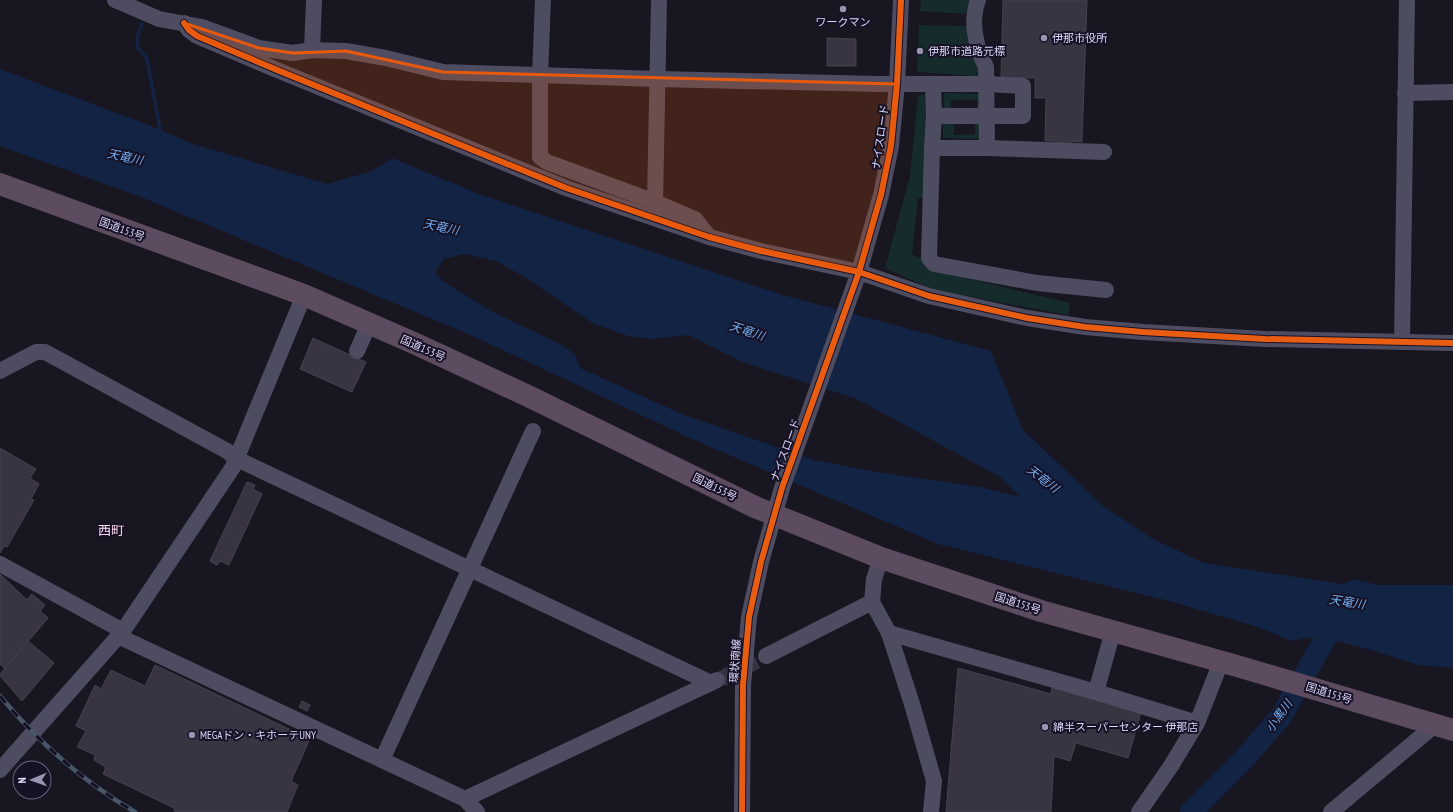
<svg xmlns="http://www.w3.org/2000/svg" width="1453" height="812" font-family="'PT Sans Narrow','Noto Sans JP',sans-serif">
	<rect width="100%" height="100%" fill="#181620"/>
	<g fill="#152b2c">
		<path d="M921 0H970L966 14 920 11Z"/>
		<path d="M919 25 967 26 970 50 979 71 976 76 917 72Z"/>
		<path d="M944 93 982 94 983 108H977V100H951V108H944Z"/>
		<path d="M918 95H928L925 198H918L912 254 921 259 932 270 1070 303 1068 315 934 290 885 268 910 176Z"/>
		<path d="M943 124H954V135L975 134V124H983V139L943 138Z"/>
	</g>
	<path fill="#132343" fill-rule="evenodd" d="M0 69 146 124 190 143 327 184 372 171 392 158 479 194 783 295 991 351 1023 430 1103 506 1153 539 1204 563 1342 584 1354 579 1379 585H1453V668L1418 665 1371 650 1317 636 1292 641 1257 627 1173 602 938 544 694 440 475 337 141 197 0 146ZM465 254 495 261 523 276 594 324 628 336 651 339 689 335 740 361 857 399 1000 477 1020 497 981 487 876 472 814 460 684 415 580 368 575 354 560 344 491 311 443 281 435 272 444 259Z"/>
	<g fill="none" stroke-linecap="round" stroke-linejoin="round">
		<path stroke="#132343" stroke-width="3.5" d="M142 24 137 37 138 48 147 59 161 134"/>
		<path stroke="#132343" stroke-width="22" d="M1191 812 1245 758 1282 715 1318 651 1341 613"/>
	</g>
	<g fill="#383442" stroke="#454153">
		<path d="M1003 0H1087L1082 142 1071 141V145H1057V141H1045L1046 98H1035V77L1033 76V78L1001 77Z"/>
		<path d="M827 38 856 39V66H827Z"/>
		<path d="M313 338 350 355 352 349 362 353 359 359 366 362 352 392 300 369Z"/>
		<path d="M0 448 36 469 30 478 39 484 31 499 34 500 7 547 4 546 0 553Z"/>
		<path d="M247 482 255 485 253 489 262 494 229 565 220 561 217 565 210 561Z"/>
		<path d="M0 574 27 600 32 594 45 605 40 611 48 618 5 669 0 664Z"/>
		<path d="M28 641 54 663 22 701 0 676V674Z"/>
		<path d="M155 665 310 739 291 781 298 785 287 812H175L174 808 103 774 106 767 94 760 95 755 77 747 86 731 76 726 95 685 101 689 111 670 145 686Z"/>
		<path d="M958 668 1051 694 1052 688 1141 712 1128 758 1076 743 1070 761 1054 756 1051 812H946Z"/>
		<path d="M302 701 310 705 307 711 299 707Z"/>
	</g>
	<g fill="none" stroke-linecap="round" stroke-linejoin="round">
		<path stroke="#363341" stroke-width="16" stroke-dasharray="16 8" stroke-linecap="butt" d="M721 679 766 656"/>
		<g stroke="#4e4c60" stroke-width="16">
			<path d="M115 0 159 19 202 27 259 48 293 53 312 50 346 51 386 58 443 72 658 79 880 84H987L1023 86V116H934"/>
			<path d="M543 0 540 76V157L547 162 655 202"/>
			<path d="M659 0 655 202 695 219 709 237"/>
			<path d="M978 0C970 22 976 47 986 67L987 148"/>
			<path d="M184 23 189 30 197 36 277 70 566 188 709 237 761 251 859 272 929 296 1027 318 1085 327 1143 332 1265 339 1453 343"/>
			<path d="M312 50 314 0"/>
			<path d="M933 85 934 116 932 148 929 258 934 264 1037 283 1106 290"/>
			<path d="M1405 93 1453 92"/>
			<path d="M932 148H987L1104 152"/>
			<path d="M1402 342 1407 0"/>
			<path d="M357 351 369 324"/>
			<path d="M0 371 36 352H45L227 451 237 459 711 683"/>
			<path d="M0 564 123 631"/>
			<path d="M872 602 889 633 912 704 934 781 931 812"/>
			<path d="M889 633 1096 692 1197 723"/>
			<path d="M118 636 465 799 477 812"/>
			<path d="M766 656 872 602 874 579 881 558"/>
			<path d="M1096 692 1113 631"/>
			<path d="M382 760 533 431"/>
			<path d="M0 770 123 631 233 467 304 295"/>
			<path d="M465 799 717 680"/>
			<path d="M742 812 743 685 749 617 761 562 782 488 859 272 881 195 891 146 897 84 901 0"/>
			<path d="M1139 812 1171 766 1197 723 1221 662"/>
			<path d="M1331 812 1435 725"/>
		</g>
		<path stroke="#5d4c5f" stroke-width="22" d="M0 184 304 295 416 344 528 396 755 507 881 558 1041 611 1237 666 1453 730"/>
		<defs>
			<path id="rail" d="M0 696C38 742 84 782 135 812"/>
		</defs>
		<use href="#rail" stroke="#485768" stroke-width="4.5"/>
		<use href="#rail" stroke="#161125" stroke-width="3" stroke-dasharray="9" stroke-linecap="butt"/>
		<defs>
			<g id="cycleway">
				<path d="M184 23 189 30 197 36 277 70 566 188 709 237 761 251 859 272 929 296 1027 318 1085 327 1143 332 1265 339 1453 343"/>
				<path d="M742 812 743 685 749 617 761 562 782 488 859 272 881 195 891 146 897 84 901 0"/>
			</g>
		</defs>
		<use href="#cycleway" stroke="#161125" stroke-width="8"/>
		<use href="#cycleway" stroke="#e95d12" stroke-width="6"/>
	</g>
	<path fill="#e8590c" fill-opacity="0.2" stroke="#e8590c" stroke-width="3" stroke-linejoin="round" d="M184 23 259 48 293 53 346 51 443 72 897 84 891 146 881 195 859 272 709 237 566 188 277 70 197 36Z"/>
	<g fill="#9994af" stroke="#161125" stroke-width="1.5">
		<circle cx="843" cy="9" r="4"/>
		<circle cx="1044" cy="38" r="4"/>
		<circle cx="920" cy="51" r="4"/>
		<circle cx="1045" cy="727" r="4"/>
		<circle cx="192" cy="735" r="4"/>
	</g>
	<g text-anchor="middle" stroke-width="4" stroke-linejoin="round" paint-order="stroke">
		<g font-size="11" fill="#dfd8fc" stroke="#161125" text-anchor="start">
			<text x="843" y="26" text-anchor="middle">ワークマン</text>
			<text x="1052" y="42">伊那市役所</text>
			<text x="928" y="55">伊那市道路元標</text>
			<text x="1053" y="731">綿半スーパーセンター 伊那店</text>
			<text x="200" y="739">MEGAドン・キホーテUNY</text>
		</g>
		<g font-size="11" fill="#dfd8fc" stroke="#161125">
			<text transform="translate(880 137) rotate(-82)" y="4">ナイスロード</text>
			<text transform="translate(122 229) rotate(20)" y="4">国道153号</text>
			<text transform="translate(423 348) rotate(24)" y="4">国道153号</text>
			<text transform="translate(785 450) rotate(-70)" y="4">ナイスロード</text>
			<text transform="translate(715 487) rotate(26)" y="4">国道153号</text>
			<text transform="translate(1018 603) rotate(18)" y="4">国道153号</text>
			<text transform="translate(735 661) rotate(-86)" y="4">環状南線</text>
			<text transform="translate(1329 693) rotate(17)" y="4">国道153号</text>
		</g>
		<g font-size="12" font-style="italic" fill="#70aef3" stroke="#161125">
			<text transform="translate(125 157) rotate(12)" y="4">天竜川</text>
			<text transform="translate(441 227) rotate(12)" y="4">天竜川</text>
			<text transform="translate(747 331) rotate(18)" y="4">天竜川</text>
			<text transform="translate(1043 479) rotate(38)" y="4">天竜川</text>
			<text transform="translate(1347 602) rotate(9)" y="4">天竜川</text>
			<text transform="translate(1279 716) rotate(-54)" y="4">小黒川</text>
		</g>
		<g font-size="13" fill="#fcdaee" stroke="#161125">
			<text x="111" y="535">西町</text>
		</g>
	</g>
	<g transform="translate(32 780) rotate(268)"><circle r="19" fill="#161125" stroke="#66617b"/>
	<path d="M0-3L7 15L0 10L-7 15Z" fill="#9994af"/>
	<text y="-6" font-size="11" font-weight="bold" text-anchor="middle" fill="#dfd8fc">N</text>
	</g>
</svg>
